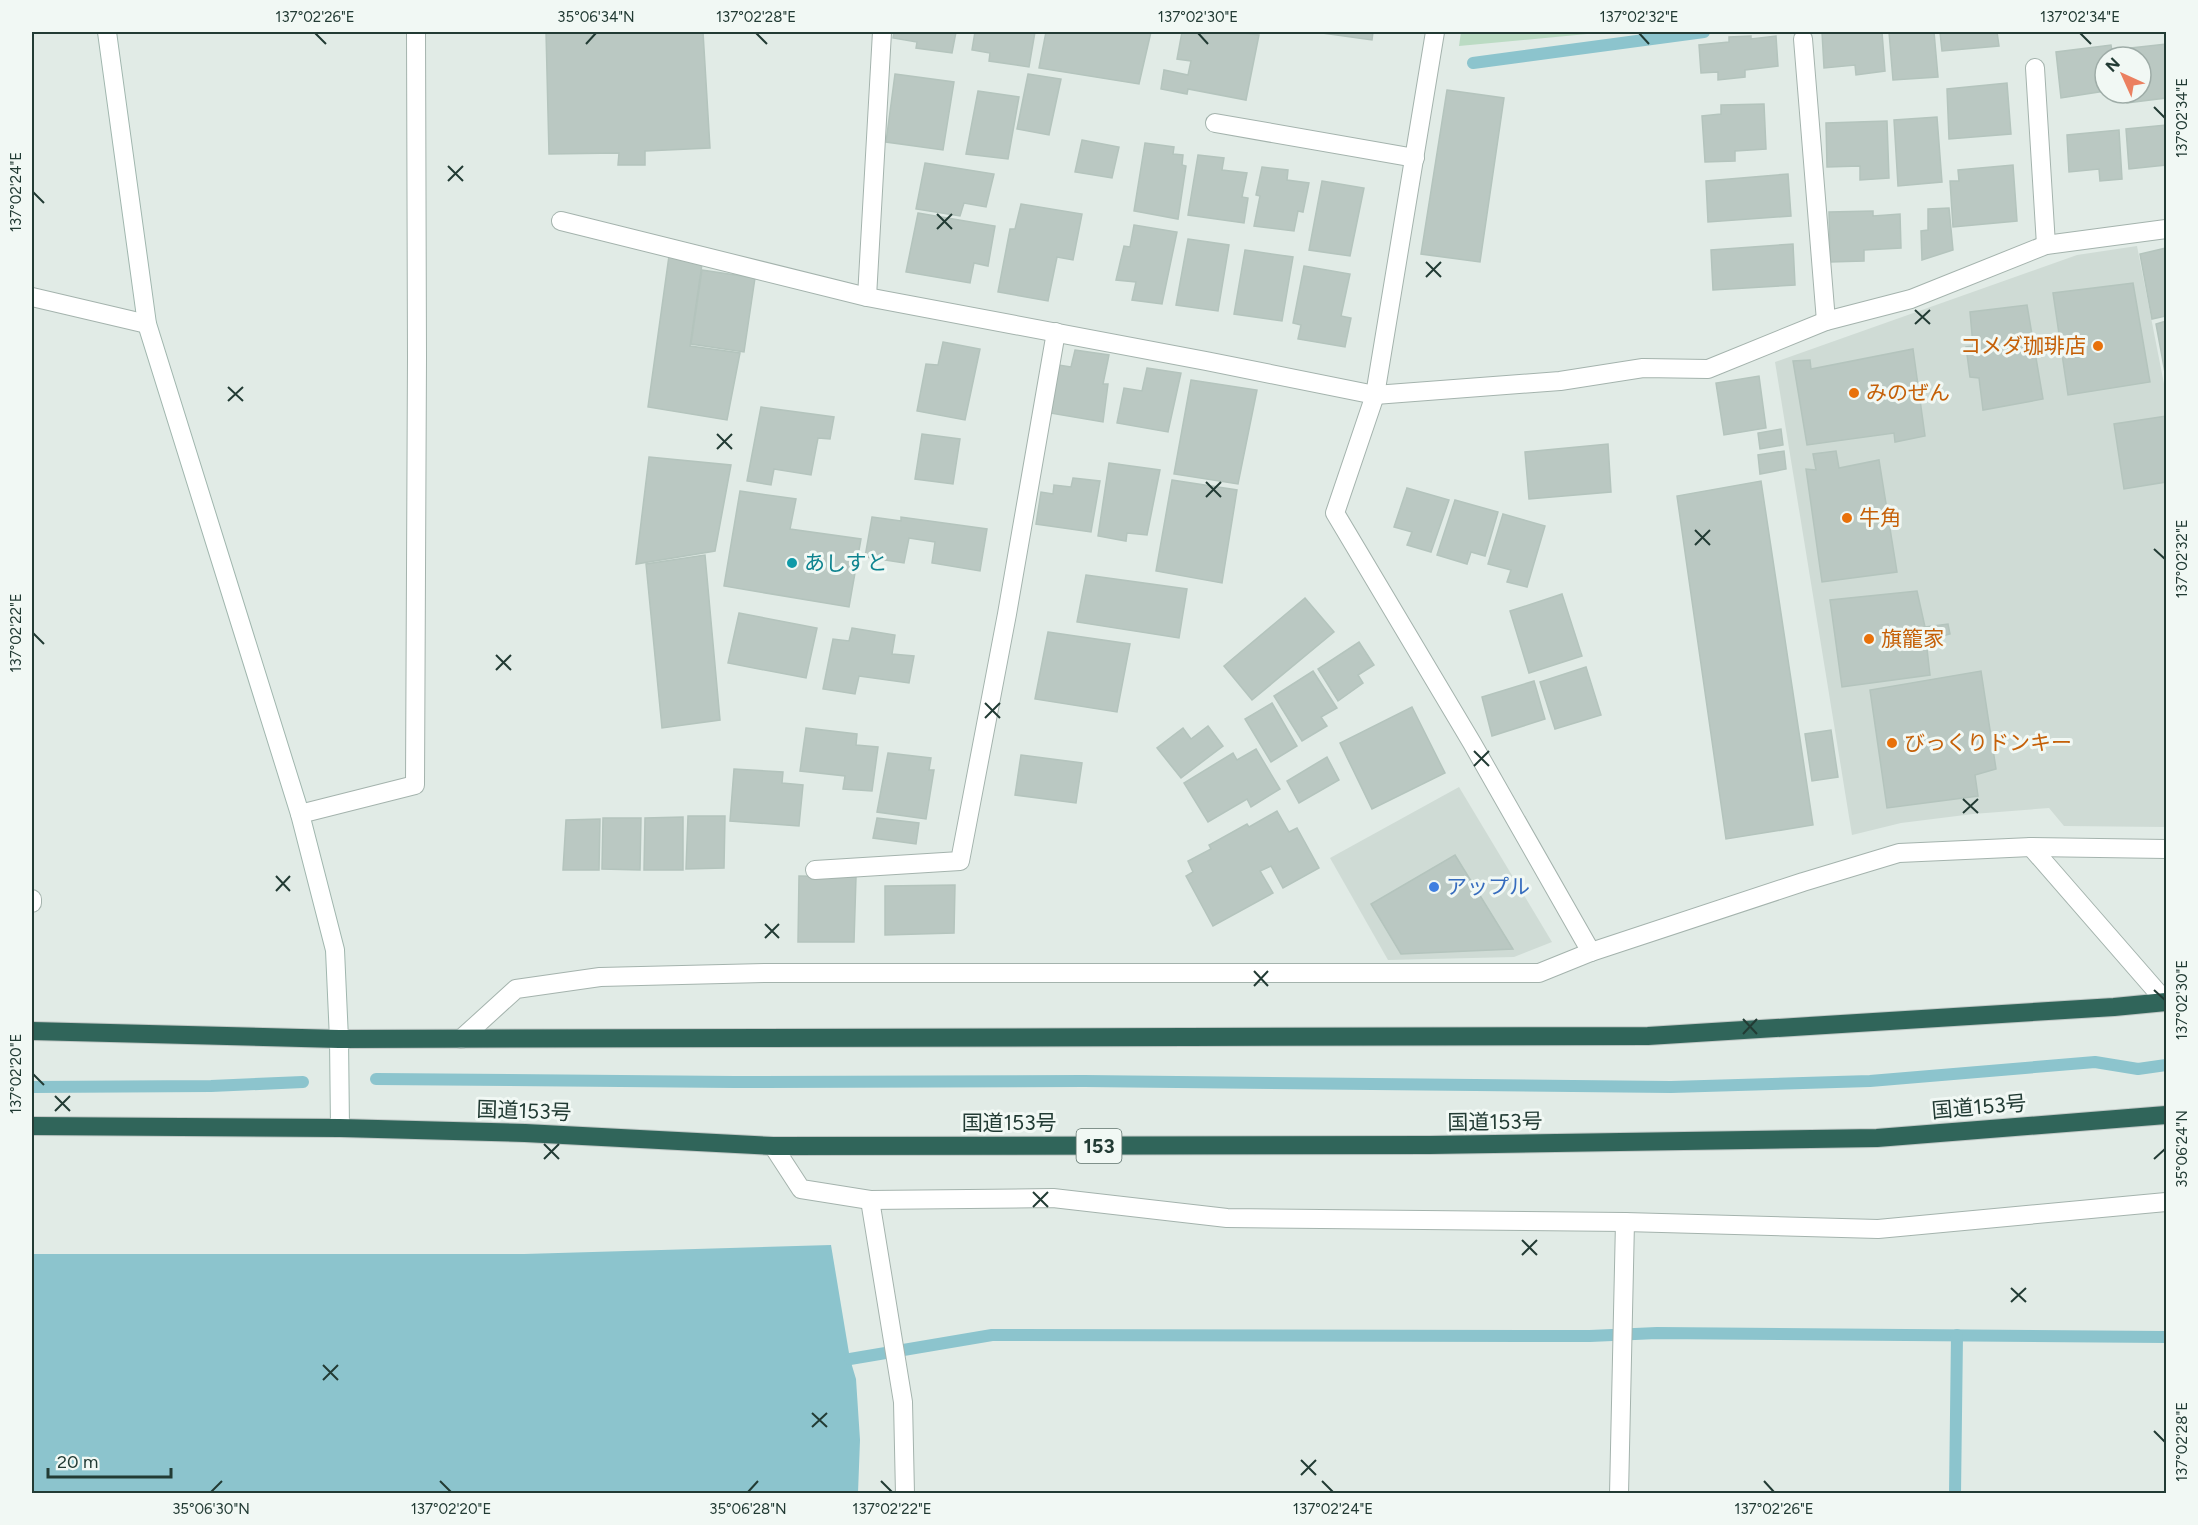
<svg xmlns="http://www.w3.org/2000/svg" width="2198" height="1525" font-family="Figtree,'Noto Sans JP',sans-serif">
	<rect width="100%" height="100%" fill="#e1ebe6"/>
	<g fill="#cfdbd5">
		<path d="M2137 246 2166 394V827L2064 826 2049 808 1973 814 1901 823 1852 835 1775 362 2077 255Z"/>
		<path d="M1459 787 1552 942 1514 957 1388 960 1330 858Z"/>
	</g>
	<path fill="#bbdbc3" d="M1461 32H1608L1459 46Z"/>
	<path fill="#8cc4cd" d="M831 1245 850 1359 856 1379 860 1440 858 1493H32V1254H524Z"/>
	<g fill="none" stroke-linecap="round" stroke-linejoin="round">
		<g stroke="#8cc4cd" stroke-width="12">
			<path d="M1473 63 1704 32"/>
			<path d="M376 1079 734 1082 1084 1081 1671 1087 1870 1081 2095 1062 2138 1069 2166 1065"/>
			<path d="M32 1087 211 1086 303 1082"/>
			<path d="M850 1359 992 1335 1590 1336 1657 1333 2166 1337"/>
			<path d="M1955 1494 1957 1335"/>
		</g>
	</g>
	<g fill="#bac8c2" stroke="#b4c4bd" stroke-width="1.5">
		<path d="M546 32H703L710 148 645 151V165H618L619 153 549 154Z"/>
		<path d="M894 32H956L952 53 916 48 917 42 893 38Z"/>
		<path d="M975 32H1035L1029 67 989 61 990 53 972 50Z"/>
		<path d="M1046 32H1151L1139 84 1039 68Z"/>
		<path d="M1182 32H1236L1259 35 1246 100 1188 89 1187 94 1161 89 1164 70 1188 75 1191 61 1177 59Z"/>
		<path d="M1315 32H1373L1372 40Z"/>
		<path d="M1822 32H1882L1885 71 1856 75 1855 65 1824 68Z"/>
		<path d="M1889 32H1934L1938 77 1893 80Z"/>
		<path d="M1940 32H1997L1999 46 1942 51Z"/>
		<path d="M1751 36V39L1776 36 1778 66 1745 70V77L1718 80V72L1701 73 1699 45 1729 42V37Z"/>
		<path d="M2166 44V98L2127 103 2126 93H2141V57H2123L2122 49Z"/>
		<path d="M2111 45 2113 57H2105V91L2061 98 2056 52Z"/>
		<path d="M895 74 954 82 943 150 886 142Z"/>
		<path d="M1028 74 1061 79 1049 135 1017 129Z"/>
		<path d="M2007 83 2011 134 1949 139 1947 89Z"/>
		<path d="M1447 90 1504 98 1480 262 1421 254Z"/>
		<path d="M978 91 1019 97 1008 159 966 154Z"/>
		<path d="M1764 104 1766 149 1735 151V161L1705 162 1702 116 1721 114V105Z"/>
		<path d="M1937 117 1942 182 1898 186 1894 120Z"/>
		<path d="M1887 121 1889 178 1860 180V166L1827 167 1826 123Z"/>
		<path d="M2166 125V165L2129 169 2126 129Z"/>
		<path d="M2119 130 2122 179 2100 181 2099 169 2069 172 2067 135Z"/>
		<path d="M1082 140 1119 147 1112 178 1075 172Z"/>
		<path d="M1145 143 1174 147 1173 154 1183 155 1182 165 1186 166 1178 219 1134 211Z"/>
		<path d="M1198 155 1224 158 1222 170 1247 173 1242 197 1248 198 1244 223 1188 215Z"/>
		<path d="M925 163 994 174 986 207 964 203 960 216 916 209Z"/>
		<path d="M2013 165 2017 221 1953 227 1950 181H1959L1958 170Z"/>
		<path d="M1262 167 1288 170 1287 180 1309 183 1303 212 1298 211 1294 231 1254 226 1260 196 1256 195Z"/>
		<path d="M1788 174 1791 216 1708 222 1706 181Z"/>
		<path d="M1322 181 1364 188 1350 256 1309 250Z"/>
		<path d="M1021 204 1082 214 1073 260 1057 257 1048 301 998 292 1010 229H1015Z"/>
		<path d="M1949 208 1953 250 1922 260 1921 231 1928 230V209Z"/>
		<path d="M1873 211V216L1900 214 1901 248 1864 250V261L1830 262 1829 212Z"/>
		<path d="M918 213 995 226 988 266 974 263 970 283 906 272Z"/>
		<path d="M1134 225 1177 232 1162 304 1132 300 1136 282 1116 280 1124 246 1130 247Z"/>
		<path d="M1188 239 1229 245 1218 311 1176 305Z"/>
		<path d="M1793 244 1795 285 1713 290 1711 250Z"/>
		<path d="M2166 248V316L2152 319 2140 254Z"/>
		<path d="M1245 250 1293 257 1282 321 1234 314Z"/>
		<path d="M669 256 702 264 690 346 740 353 727 420 648 407Z"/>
		<path d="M1304 266 1350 274 1341 316 1351 318 1345 347 1298 339 1301 325 1293 323Z"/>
		<path d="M702 270 755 278 744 352 691 344Z"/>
		<path d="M2133 283 2150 382 2068 395 2053 293Z"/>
		<path d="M2027 305 2043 399 1983 410 1979 378 1970 377 1966 347 1973 346 1970 312Z"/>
		<path d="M2166 321V378L2156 324Z"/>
		<path d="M943 342 980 349 965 420 917 411 926 364 938 365Z"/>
		<path d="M1913 349 1925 436 1895 442 1894 433 1807 445 1793 361 1810 360 1811 369Z"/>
		<path d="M1075 350 1109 355 1103 384H1108L1103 422 1050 413 1059 365 1071 367Z"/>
		<path d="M1147 368 1181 373 1168 432 1117 423 1124 388 1142 391Z"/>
		<path d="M1759 376 1766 428 1724 435 1716 383Z"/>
		<path d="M1191 380 1257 390 1238 484 1174 474Z"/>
		<path d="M761 407 834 417 830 439 818 438 811 475 774 469 771 485 747 481Z"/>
		<path d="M2166 416V482L2124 489 2114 424Z"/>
		<path d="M1781 429 1783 445 1760 449 1758 433Z"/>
		<path d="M922 434 960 439 953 484 915 479Z"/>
		<path d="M1608 444 1611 492 1529 499 1525 452Z"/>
		<path d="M1784 451 1786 469 1760 474 1758 455Z"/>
		<path d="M1836 451 1839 468 1879 460 1897 572 1822 582 1806 469 1816 470 1813 454Z"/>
		<path d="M649 457 731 465 715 551 636 564Z"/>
		<path d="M1109 463 1160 470 1147 535 1127 533 1126 541 1098 536Z"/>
		<path d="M1073 478 1100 481 1091 532 1036 524 1041 492 1053 494 1054 485 1071 487Z"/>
		<path d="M1172 480 1237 490 1222 583 1156 571Z"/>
		<path d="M1761 481 1813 825 1726 839 1677 496Z"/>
		<path d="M1407 488 1449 500 1431 552 1407 545 1412 532 1394 527Z"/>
		<path d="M740 491 796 499 790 529 861 539 849 607 724 586Z"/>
		<path d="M1455 500 1498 512 1485 556 1471 552 1467 564 1437 555Z"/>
		<path d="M1503 514 1545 526 1527 587 1507 582 1511 570 1488 564Z"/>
		<path d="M872 517 901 521V517L987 529 980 571 932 563 935 542 909 538 904 563 865 557Z"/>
		<path d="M705 555 720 720 662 728 646 564Z"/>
		<path d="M1086 575 1187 589 1179 638 1077 622Z"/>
		<path d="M1917 591 1925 627 1948 624 1950 634 1926 640 1930 675 1842 687 1830 600Z"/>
		<path d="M1562 594 1582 656 1529 673 1510 611Z"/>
		<path d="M1305 598 1334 632 1252 700 1224 666Z"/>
		<path d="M739 613 817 628 806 678 728 663Z"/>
		<path d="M852 628 895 635 892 654 914 656 909 683 859 676 855 694 823 689 833 639 849 641Z"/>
		<path d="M1048 632 1130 644 1117 712 1035 699Z"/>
		<path d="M1359 642 1374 665 1358 675 1363 683 1338 701 1318 669Z"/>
		<path d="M1586 667 1601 715 1555 729 1540 682Z"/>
		<path d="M1313 671 1337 708 1321 717 1327 726 1302 741 1274 696Z"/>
		<path d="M1981 671 1996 769 1975 775 1978 796 1887 808 1870 690Z"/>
		<path d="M1534 681 1545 719 1492 736 1482 697Z"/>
		<path d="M1272 703 1297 746 1271 762 1245 719Z"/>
		<path d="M1412 707 1445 773 1372 809 1340 743Z"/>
		<path d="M1208 726 1223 746 1181 778 1157 748 1183 728 1191 739Z"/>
		<path d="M806 728 857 734 856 745 878 747 872 791 843 789 845 776 800 771Z"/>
		<path d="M1831 730 1838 777 1812 781 1805 734Z"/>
		<path d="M1256 749 1280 789 1251 807 1247 799 1208 822 1184 783 1233 753 1237 760Z"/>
		<path d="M888 753 931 758 929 770H934L926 819 877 812Z"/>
		<path d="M1021 755 1082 763 1076 803 1015 795Z"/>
		<path d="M1327 757 1339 780 1299 803 1287 781Z"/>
		<path d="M734 769 783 772 782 783 803 785 799 826 730 821Z"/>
		<path d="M1277 811 1289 832 1297 828 1319 868 1283 888 1271 866 1260 871 1273 893 1213 926 1186 876 1193 872 1188 861 1211 849 1209 845 1247 824 1249 827Z"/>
		<path d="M688 816H725L724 868 686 869Z"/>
		<path d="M683 817V870H644L645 818Z"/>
		<path d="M603 818H641L640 870 602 869Z"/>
		<path d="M877 818 919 823 916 844 873 838Z"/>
		<path d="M600 819 599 870H563L566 820Z"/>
		<path d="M1455 855 1513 949 1401 954 1371 904Z"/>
		<path d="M799 876 856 877 854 942H798Z"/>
		<path d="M955 885 954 933 885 935V886Z"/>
	</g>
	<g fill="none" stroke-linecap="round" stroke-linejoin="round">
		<defs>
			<g id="street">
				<path d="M1435 32 1375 395 1335 513 1472 743 1591 952"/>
				<path d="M1803 39 1826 321"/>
				<path d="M2035 68 2046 245"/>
				<path d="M1215 123 1415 158"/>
				<path d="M561 221 867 297 1206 361 1375 395 1560 381 1643 368 1708 369 1826 321 1911 299 2046 245 2166 229"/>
				<path d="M32 297 147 324"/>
				<path d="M867 297 882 32"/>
				<path d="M300 814 415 785 417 357 416 32"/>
				<path d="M2031 847 2166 1002"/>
				<path d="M815 870 960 861 1007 614 1056 332"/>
				<path d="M32 899V903"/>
				<path d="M461 1039 516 989 600 977 765 973H1539L1591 952 1803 882 1899 853 2031 847 2166 849"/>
				<path d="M773 1146 801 1189 870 1200 1053 1198 1227 1218 1625 1222 1878 1229 2166 1202"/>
				<path d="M870 1200 903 1402 905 1494"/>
				<path d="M1619 1494 1625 1222"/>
			</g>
			<path id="secondary" d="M107 32 147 324 300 814 335 950 339 1039 340 1128"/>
			<g id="highway">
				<path d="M32 1031 339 1039 1648 1036 2114 1007 2166 1002"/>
				<path d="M32 1126 340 1128 525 1133 773 1146 1430 1145 1877 1138 2166 1115"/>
			</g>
		</defs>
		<use href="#street" stroke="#a4b3ad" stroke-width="20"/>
		<use href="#secondary" stroke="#a0b6ae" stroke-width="20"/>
		<use href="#highway" stroke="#c1c8c6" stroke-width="20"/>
		<use href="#street" stroke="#fff" stroke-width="18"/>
		<use href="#secondary" stroke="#fff" stroke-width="18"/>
		<use href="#highway" stroke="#30655a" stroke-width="18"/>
	</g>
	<path fill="none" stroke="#223b34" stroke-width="2" d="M315 33 326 44M756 33 767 44M1198 33 1208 44M1639 33 1649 44M2080 33 2091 44M586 44 596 33M2154 107 2165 118M448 166 463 181M448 181 463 166M33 192 44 203M937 214 952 229M937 229 952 214M1426 262 1441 277M1426 277 1441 262M1915 310 1930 324M1915 324 1930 310M228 387 243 401M228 401 243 387M717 434 732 449M717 449 732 434M1206 482 1221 497M1206 497 1221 482M1695 530 1710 545M1695 545 1710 530M2154 549 2165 559M33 633 44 644M496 655 511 670M496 670 511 655M985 703 1000 718M985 718 1000 703M1474 751 1489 766M1474 766 1489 751M1963 799 1978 813M1963 813 1978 799M276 876 290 891M276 891 290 876M765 924 779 938M765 938 779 924M1254 971 1268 986M1254 986 1268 971M2154 990 2165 1000M1743 1019 1757 1034M1743 1034 1757 1019M33 1074 44 1085M55 1096 70 1111M55 1111 70 1096M544 1144 559 1159M544 1159 559 1144M2154 1159 2165 1149M1033 1192 1048 1207M1033 1207 1048 1192M1522 1240 1537 1255M1522 1255 1537 1240M2011 1288 2026 1302M2011 1302 2026 1288M323 1365 338 1380M323 1380 338 1365M812 1413 827 1427M812 1427 827 1413M2154 1431 2165 1442M1301 1460 1316 1475M1301 1475 1316 1460M440 1481 451 1492M881 1481 892 1492M1322 1481 1333 1492M1764 1481 1774 1492M211 1492 222 1481M748 1492 758 1481"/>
	<g fill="#e8710a" stroke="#f1f8f4" stroke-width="2">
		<circle cx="2098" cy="346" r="6"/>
		<circle cx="1854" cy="393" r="6"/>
		<circle cx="1847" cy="518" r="6"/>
		<circle cx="1869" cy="639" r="6"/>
		<circle cx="1892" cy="743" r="6"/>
	</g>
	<circle fill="#0f9aa8" stroke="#f1f8f4" stroke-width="2" cx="792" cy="563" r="6"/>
	<circle fill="#3f7fe0" stroke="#f1f8f4" stroke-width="2" cx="1434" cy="887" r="6"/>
	<g text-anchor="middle" stroke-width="6" stroke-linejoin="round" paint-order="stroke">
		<rect fill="#f1f8f4" stroke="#60746e" stroke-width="1.5" x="1076.5" y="1129" width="45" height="34" rx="4.5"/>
		<g font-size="20" font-weight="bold" fill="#223b34">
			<text x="1099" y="1153">153</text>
		</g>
		<g font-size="21" fill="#c56008" stroke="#f1f8f4" text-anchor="start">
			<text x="2086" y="353" text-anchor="end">コメダ珈琲店</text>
			<text x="1866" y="400">みのぜん</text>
			<text x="1859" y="525">牛角</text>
			<text x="1881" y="646">旗籠家</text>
			<text x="1904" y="750">びっくりドンキー</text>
		</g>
		<g font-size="21" fill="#0d838f" stroke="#f1f8f4" text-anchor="start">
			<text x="804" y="570">あしすと</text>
		</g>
		<g font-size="21" fill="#366cbe" stroke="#f1f8f4" text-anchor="start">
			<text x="1446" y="894">アップル</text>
		</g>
		<g font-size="21" fill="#223b34" stroke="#f1f8f4">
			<text transform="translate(1979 1107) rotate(-5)" y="7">国道153号</text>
			<text transform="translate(524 1111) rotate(2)" y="7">国道153号</text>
			<text transform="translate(1495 1122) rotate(-1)" y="7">国道153号</text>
			<text x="1009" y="1130">国道153号</text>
		</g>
	</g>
	<rect width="2198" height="1525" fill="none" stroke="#f1f8f4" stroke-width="66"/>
	<g transform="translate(2123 75) rotate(315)"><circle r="28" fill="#f1f8f4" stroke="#9eaca7" stroke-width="1.5"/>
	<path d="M0-4.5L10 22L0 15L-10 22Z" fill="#eb8060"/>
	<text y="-9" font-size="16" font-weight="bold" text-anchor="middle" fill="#223b34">N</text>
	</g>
	<path d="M48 1468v9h123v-9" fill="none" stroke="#223b34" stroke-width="3"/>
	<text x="57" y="1468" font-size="18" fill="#223b34" stroke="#f1f8f4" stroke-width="4.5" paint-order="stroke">20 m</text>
	<rect x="33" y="33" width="2132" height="1459" fill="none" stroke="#223b34" stroke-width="2"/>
	<g font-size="15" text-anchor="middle" fill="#223b34">
		<text x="315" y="22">137°02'26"E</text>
		<text x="596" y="22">35°06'34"N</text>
		<text x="756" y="22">137°02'28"E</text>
		<text x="1198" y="22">137°02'30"E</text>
		<text x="1639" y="22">137°02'32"E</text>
		<text x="2080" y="22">137°02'34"E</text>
		<text transform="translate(2182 118) rotate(-90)" y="5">137°02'34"E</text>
		<text transform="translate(16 192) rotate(-90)" y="5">137°02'24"E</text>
		<text transform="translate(2182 559) rotate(-90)" y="5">137°02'32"E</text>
		<text transform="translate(16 633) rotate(-90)" y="5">137°02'22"E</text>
		<text transform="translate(2182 1000) rotate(-90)" y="5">137°02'30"E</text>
		<text transform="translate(16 1074) rotate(-90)" y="5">137°02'20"E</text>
		<text transform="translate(2182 1149) rotate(-90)" y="5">35°06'24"N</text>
		<text transform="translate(2182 1442) rotate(-90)" y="5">137°02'28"E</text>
		<text x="211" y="1514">35°06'30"N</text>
		<text x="451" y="1514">137°02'20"E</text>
		<text x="748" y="1514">35°06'28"N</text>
		<text x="892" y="1514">137°02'22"E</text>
		<text x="1333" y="1514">137°02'24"E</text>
		<text x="1774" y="1514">137°02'26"E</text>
	</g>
</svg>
